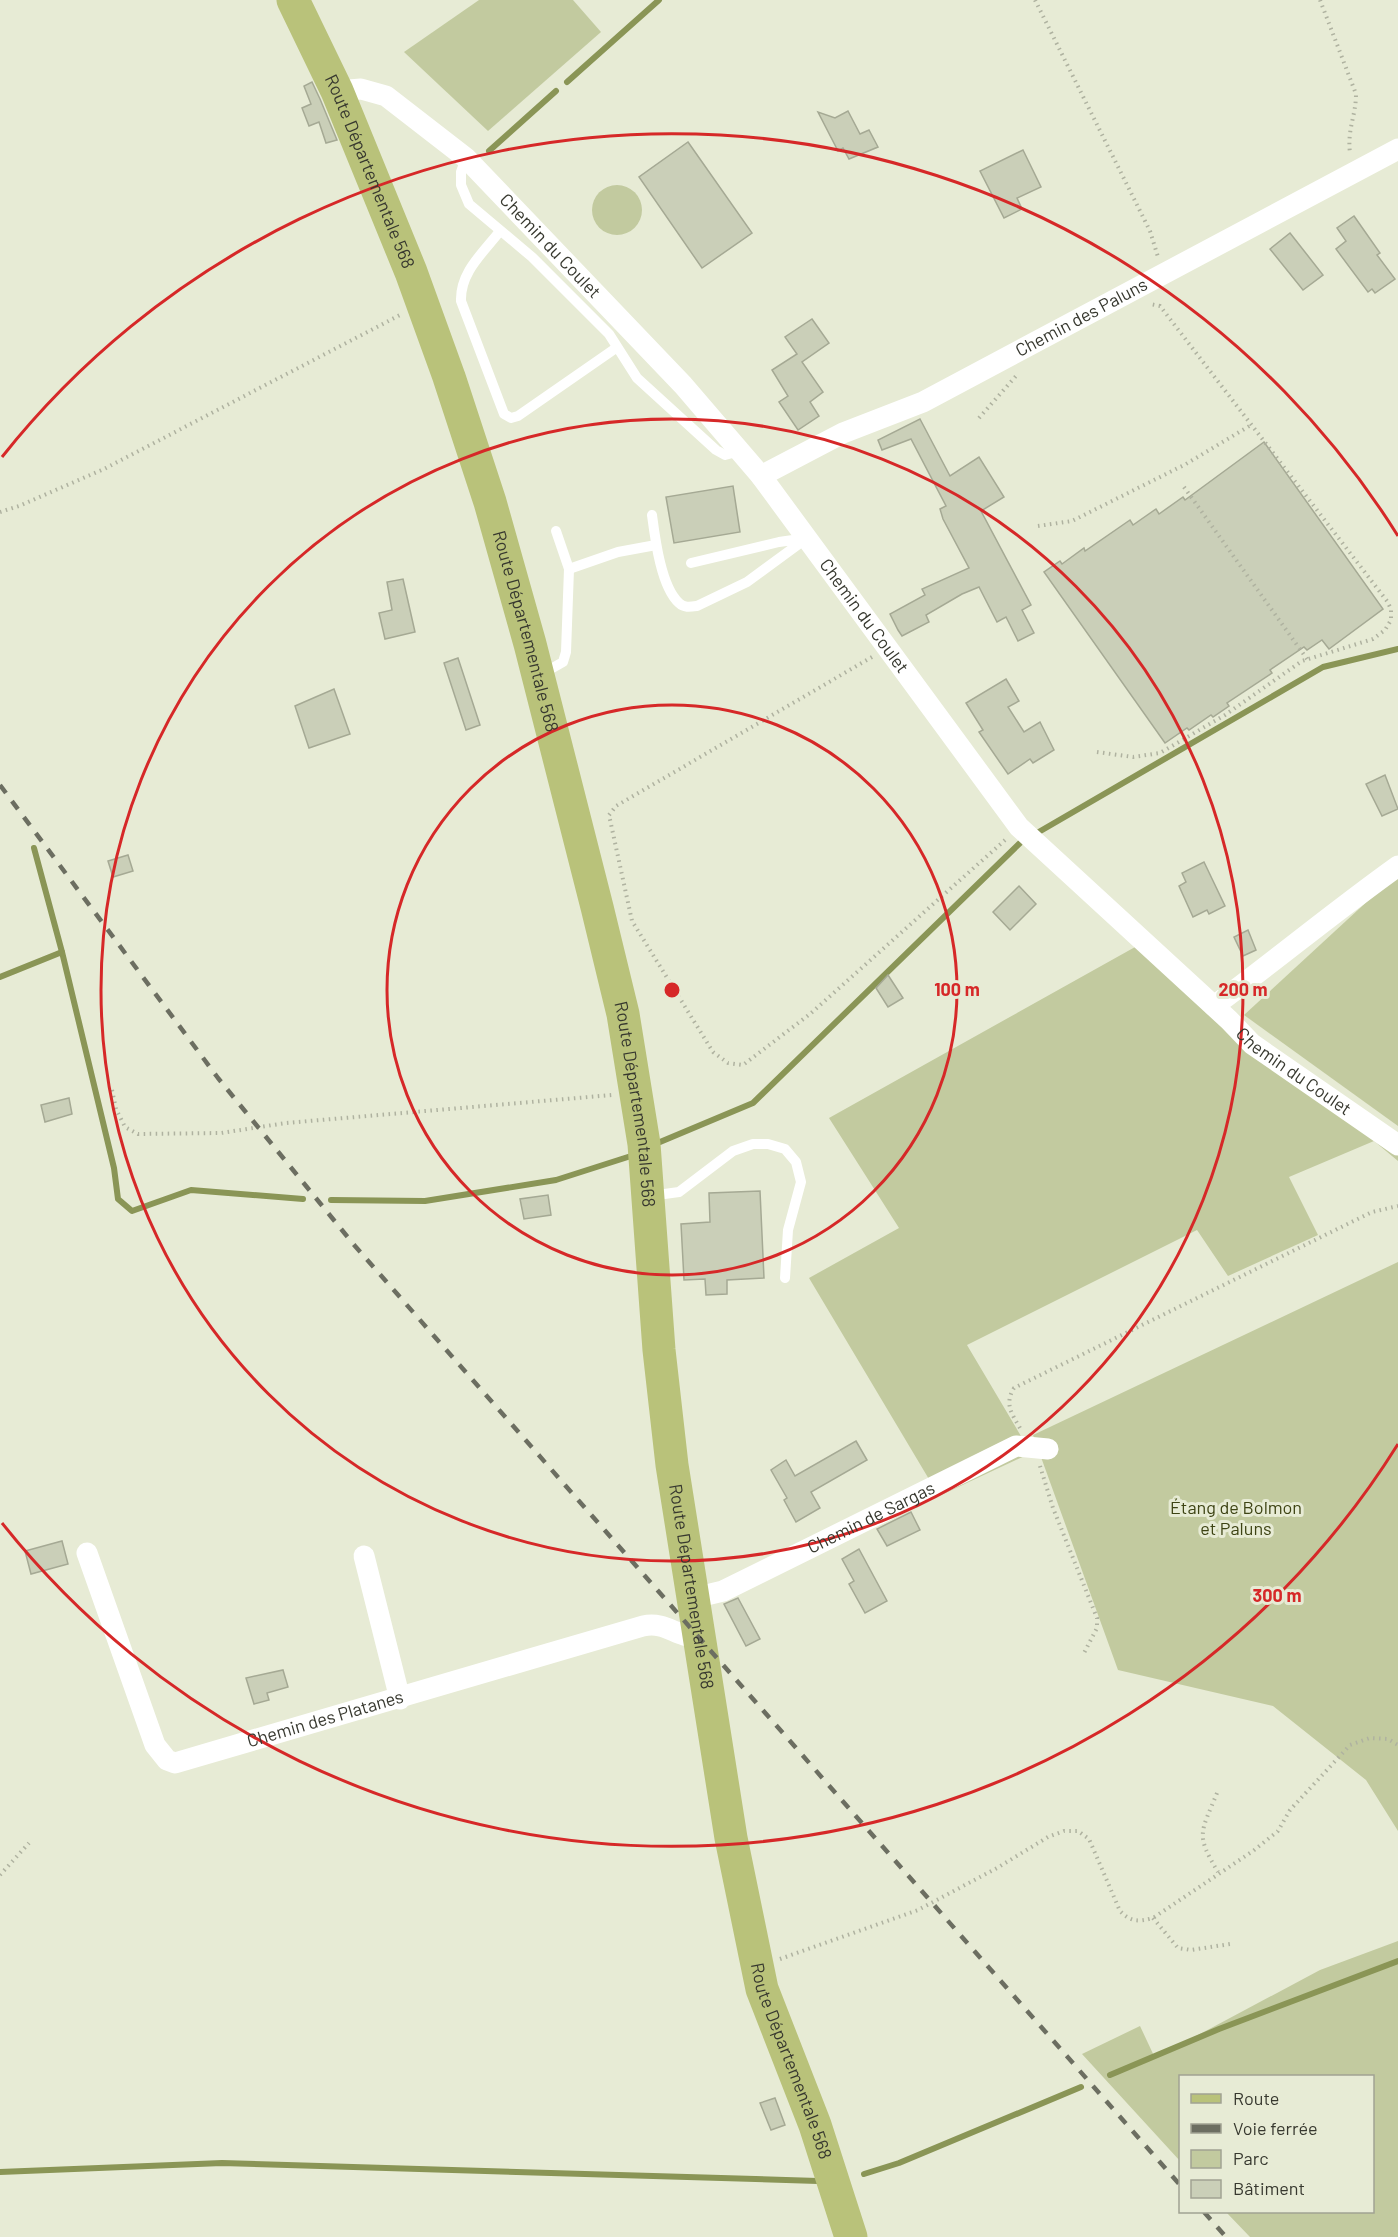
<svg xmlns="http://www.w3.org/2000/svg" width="1398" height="2237" font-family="Barlow,sans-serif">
	<rect width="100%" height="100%" fill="#e7ebd5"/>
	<g fill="#c2ca9f">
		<path d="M479 0H573L601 32 488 131 404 52Z"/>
		<circle cx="617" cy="210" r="25"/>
		<path d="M1398 873V1126L1244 1015Z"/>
		<path d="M1153 937 1254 1036 1398 1134V1161L1374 1141 1289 1177 1318 1235 1228 1276 1197 1230 967 1345 1031 1453 939 1496 809 1278 899 1228 829 1118Z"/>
		<path d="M1398 1262V1831L1366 1780 1273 1706 1118 1670 1033 1435Z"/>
		<path d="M1398 1941V2237H1250L1226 2212H1372V2076H1180V2161L1082 2054 1140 2026 1155 2058 1320 1970Z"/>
	</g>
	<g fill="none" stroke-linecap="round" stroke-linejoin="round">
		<g stroke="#8a9556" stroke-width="6">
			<path d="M567 82 659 0"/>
			<path d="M489 151 556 91"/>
			<path d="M1037 833 1323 667 1398 649"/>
			<path d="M34 848 62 952"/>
			<path d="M0 977 62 952 114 1168 118 1199 132 1211 191 1190 303 1199"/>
			<path d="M660 1142 753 1103 1020 843"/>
			<path d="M331 1200 425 1201 556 1180 631 1156"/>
			<path d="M1110 2075 1219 2029 1398 1961"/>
			<path d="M0 2172 222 2163 818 2181"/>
			<path d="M864 2174 899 2163 1081 2087"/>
		</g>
	</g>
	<g fill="#cacfb8" stroke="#a5a994" stroke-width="1.5">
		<path d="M312 82 320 99 337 140 326 143 319 122 309 126 302 108 311 104 304 86Z"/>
		<path d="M848 111 860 134 869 130 878 147 849 159 843 148 838 151 818 112 835 118Z"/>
		<path d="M688 142 752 233 702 268 639 177Z"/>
		<path d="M1023 150 1041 187 1017 198 1022 209 1004 218 980 171Z"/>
		<path d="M1354 216 1380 253 1377 255 1395 279 1375 293 1372 289 1368 292 1336 249 1346 241 1337 228Z"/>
		<path d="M1290 233 1323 275 1303 290 1270 249Z"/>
		<path d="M812 319 829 343 802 362 823 392 810 402 819 416 798 430 779 402 788 396 772 370 797 354 785 337Z"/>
		<path d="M920 419 950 476 979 457 1004 497 981 511 1031 605 1022 610 1034 633 1018 641 1006 617 997 622 979 587 962 594 926 615 929 622 902 636 898 630 890 614 925 595 922 589 969 568 943 519 940 509 946 506 911 439 882 450 878 440Z"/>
		<path d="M1264 442 1383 609 1329 649 1322 640 1307 650 1304 647 1270 670 1272 673 1227 703 1229 706 1213 717 1211 715 1189 730 1187 728 1165 743 1044 572 1060 561 1062 564 1084 548 1085 551 1130 520 1133 525 1156 509 1159 514 1183 497 1185 500Z"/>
		<path d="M733 486 740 532 674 543 666 497Z"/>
		<path d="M403 579 415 632 385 639 379 613 392 610 387 582Z"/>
		<path d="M458 658 480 725 466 730 444 663Z"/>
		<path d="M1006 679 1019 701 1008 707 1024 732 1040 722 1054 750 1033 763 1030 759 1008 774 979 732 983 730 966 703Z"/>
		<path d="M334 689 350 734 309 748 295 706Z"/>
		<path d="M1385 775 1398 809 1382 816 1366 784Z"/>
		<path d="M128 855 133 871 113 877 108 861Z"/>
		<path d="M1204 862 1225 906 1209 914 1207 910 1193 917 1179 886 1186 882 1182 873Z"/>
		<path d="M1019 886 1036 904 1010 930 993 912Z"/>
		<path d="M1248 930 1256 950 1243 956 1234 937Z"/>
		<path d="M888 975 903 998 888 1007 876 988Z"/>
		<path d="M69 1098 72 1114 45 1122 41 1105Z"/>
		<path d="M760 1191 764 1278 727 1280V1294L706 1295 705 1279 684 1280 681 1224 710 1222 709 1193Z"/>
		<path d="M548 1195 551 1215 524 1219 520 1199Z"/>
		<path d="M856 1441 867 1460 811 1492 820 1508 796 1522 784 1500 787 1498 771 1470 786 1460 795 1476Z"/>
		<path d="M911 1512 920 1530 887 1546 877 1529Z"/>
		<path d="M62 1541 68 1564 31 1574 25 1551Z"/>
		<path d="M859 1549 887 1601 865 1613 849 1584 854 1581 842 1559Z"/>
		<path d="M738 1598 760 1639 746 1646 724 1604Z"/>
		<path d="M283 1670 288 1687 267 1693 269 1700 254 1704 246 1678Z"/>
		<path d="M775 2098 785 2125 771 2130 760 2103Z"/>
	</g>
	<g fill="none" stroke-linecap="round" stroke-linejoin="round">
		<g stroke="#afb2a0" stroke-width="4" stroke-dasharray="1.5 4.5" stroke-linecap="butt">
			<path d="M1035 0 1150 231 1158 257"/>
			<path d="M1320 0 1356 94C1356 116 1347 129 1350 153"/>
			<path d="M979 418 1016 376"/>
			<path d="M1184 487 1307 659"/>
			<path d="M0 512 19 506 104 469 400 315"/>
			<path d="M1038 526 1072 521 1186 464 1251 425"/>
			<path d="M872 657 616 806 609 815 632 921 713 1052 728 1063 743 1065 810 1014 1005 840"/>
			<path d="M1097 752 1133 757 1160 753 1225 715 1302 661 1373 639 1385 630 1391 620V609L1387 601 1160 306 1150 304"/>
			<path d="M112 1090 116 1109 125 1127 138 1134 221 1133 286 1123 612 1095"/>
			<path d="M1020 1428C1012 1414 1004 1404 1014 1388L1372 1212 1398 1206"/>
			<path d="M1040 1466 1053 1508 1097 1618V1628L1084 1653"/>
			<path d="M1217 1793C1201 1833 1195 1834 1218 1872"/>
			<path d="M0 1875 29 1843"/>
			<path d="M1153 1918 1178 1948 1191 1950 1230 1944"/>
			<path d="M780 1959 918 1910 997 1868 1048 1837 1064 1831H1078L1089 1839 1120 1911C1131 1922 1138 1922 1153 1918L1253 1851 1278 1831 1290 1810 1350 1745 1370 1738 1388 1739 1398 1745"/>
		</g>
		<g stroke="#fff" stroke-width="10">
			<path d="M466 158 461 172V185L469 204 532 257 609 334 637 378 716 450 725 455 740 451"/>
			<path d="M500 231C483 253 460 272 461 301L504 414 511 418 518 416 616 348"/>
			<path d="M652 515C655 538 661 587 679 603 684 608 690 607 697 606L747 582 807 538 779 542 691 563"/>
			<path d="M569 569 618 552 656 545"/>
			<path d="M542 674 563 662 566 652 569 569 556 531"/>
			<path d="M650 1196 679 1192 733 1151 753 1144H768L785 1149 796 1162 801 1182 788 1230 785 1278"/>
		</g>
		<g stroke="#fff" stroke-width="21">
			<path id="s1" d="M337 91 361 89 386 96 466 158 683 385 761 476 1019 827 1229 1020 1252 1044 1398 1145"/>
			<path id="s2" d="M761 476 843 433 923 402 1398 149"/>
			<path d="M1214 1006C1276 960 1335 911 1398 866"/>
			<path id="s3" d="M87 1553 155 1745 167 1760 175 1763 643 1626C667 1621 676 1638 699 1637"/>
			<path d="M364 1556 400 1699"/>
			<path id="s4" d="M694 1598 723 1591 1016 1446 1048 1449"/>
		</g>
		<path stroke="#b9c27a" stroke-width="33" id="s5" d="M293 0 337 91 411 272 449 377 490 502 530 644 597 907 623 1014 644 1144 659 1350 672 1465 731 1838 762 1989 815 2125 851 2237"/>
		<g stroke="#6c6e61" stroke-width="4.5" stroke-dasharray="10 10" stroke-linecap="butt">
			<path d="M0 785 218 1078 355 1246 1180 2185"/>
			<path d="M1204 2212 1226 2237"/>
		</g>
	</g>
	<g fill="none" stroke="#d62828" stroke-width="3">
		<circle cx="672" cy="990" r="285"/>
		<circle cx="672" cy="990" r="571"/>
		<path d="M1398 1444A856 856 0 0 1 2 1523M2 457A856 856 0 0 1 1398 536"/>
	</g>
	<g text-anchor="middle" stroke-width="6" stroke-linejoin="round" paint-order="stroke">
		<g font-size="18" fill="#37382f" stroke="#e7ebd5">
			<text dy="6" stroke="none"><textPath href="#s5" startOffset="188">Route Départementale 568</textPath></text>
			<text dy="6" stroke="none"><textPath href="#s1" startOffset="273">Chemin du Coulet</textPath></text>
			<text dy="6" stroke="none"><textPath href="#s2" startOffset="358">Chemin des Paluns</textPath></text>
			<text dy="6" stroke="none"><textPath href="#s1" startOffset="759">Chemin du Coulet</textPath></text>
			<text dy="6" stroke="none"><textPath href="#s5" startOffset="674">Route Départementale 568</textPath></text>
			<text dy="6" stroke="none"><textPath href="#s1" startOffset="1389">Chemin du Coulet</textPath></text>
			<text dy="6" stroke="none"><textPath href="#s5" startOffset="1160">Route Départementale 568</textPath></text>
			<text dy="6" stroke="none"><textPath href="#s4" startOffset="195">Chemin de Sargas</textPath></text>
			<text dy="6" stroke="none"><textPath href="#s5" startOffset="1646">Route Départementale 568</textPath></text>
			<text dy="6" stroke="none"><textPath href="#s3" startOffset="388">Chemin des Platanes</textPath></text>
			<text dy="6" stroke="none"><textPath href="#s5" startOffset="2132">Route Départementale 568</textPath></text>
		</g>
		<g font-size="18" fill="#3d4313" stroke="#e7ebd5">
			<text x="1236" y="1514">Étang de Bolmon<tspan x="1236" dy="21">et Paluns</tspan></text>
		</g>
	</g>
	<circle cx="672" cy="990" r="9" fill="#d62828" stroke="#e7ebd5" stroke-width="3"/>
	<g font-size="18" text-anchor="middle" font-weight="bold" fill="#d62828" stroke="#e7ebd5" stroke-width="6" stroke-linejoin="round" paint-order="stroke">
		<text x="957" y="996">100 m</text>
		<text x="1243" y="996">200 m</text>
		<text x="1277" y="1602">300 m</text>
	</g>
	<rect x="1179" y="2075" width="195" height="138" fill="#e7ebd5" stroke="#a1a393" stroke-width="1.5"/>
	<rect x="1191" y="2094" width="30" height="9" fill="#b9c27a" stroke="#a1a393" stroke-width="1.5"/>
	<text x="1233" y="2105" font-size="18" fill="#37382f">Route</text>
	<rect x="1191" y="2124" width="30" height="9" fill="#6c6e61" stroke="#a1a393" stroke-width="1.5"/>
	<text x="1233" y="2135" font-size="18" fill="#37382f">Voie ferrée</text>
	<rect x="1191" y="2150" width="30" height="18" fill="#c2ca9f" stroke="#a1a393" stroke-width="1.5"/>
	<text x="1233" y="2165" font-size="18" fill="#37382f">Parc</text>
	<rect x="1191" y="2180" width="30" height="18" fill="#cacfb8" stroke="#a1a393" stroke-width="1.5"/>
	<text x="1233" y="2195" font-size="18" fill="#37382f">Bâtiment</text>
</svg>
